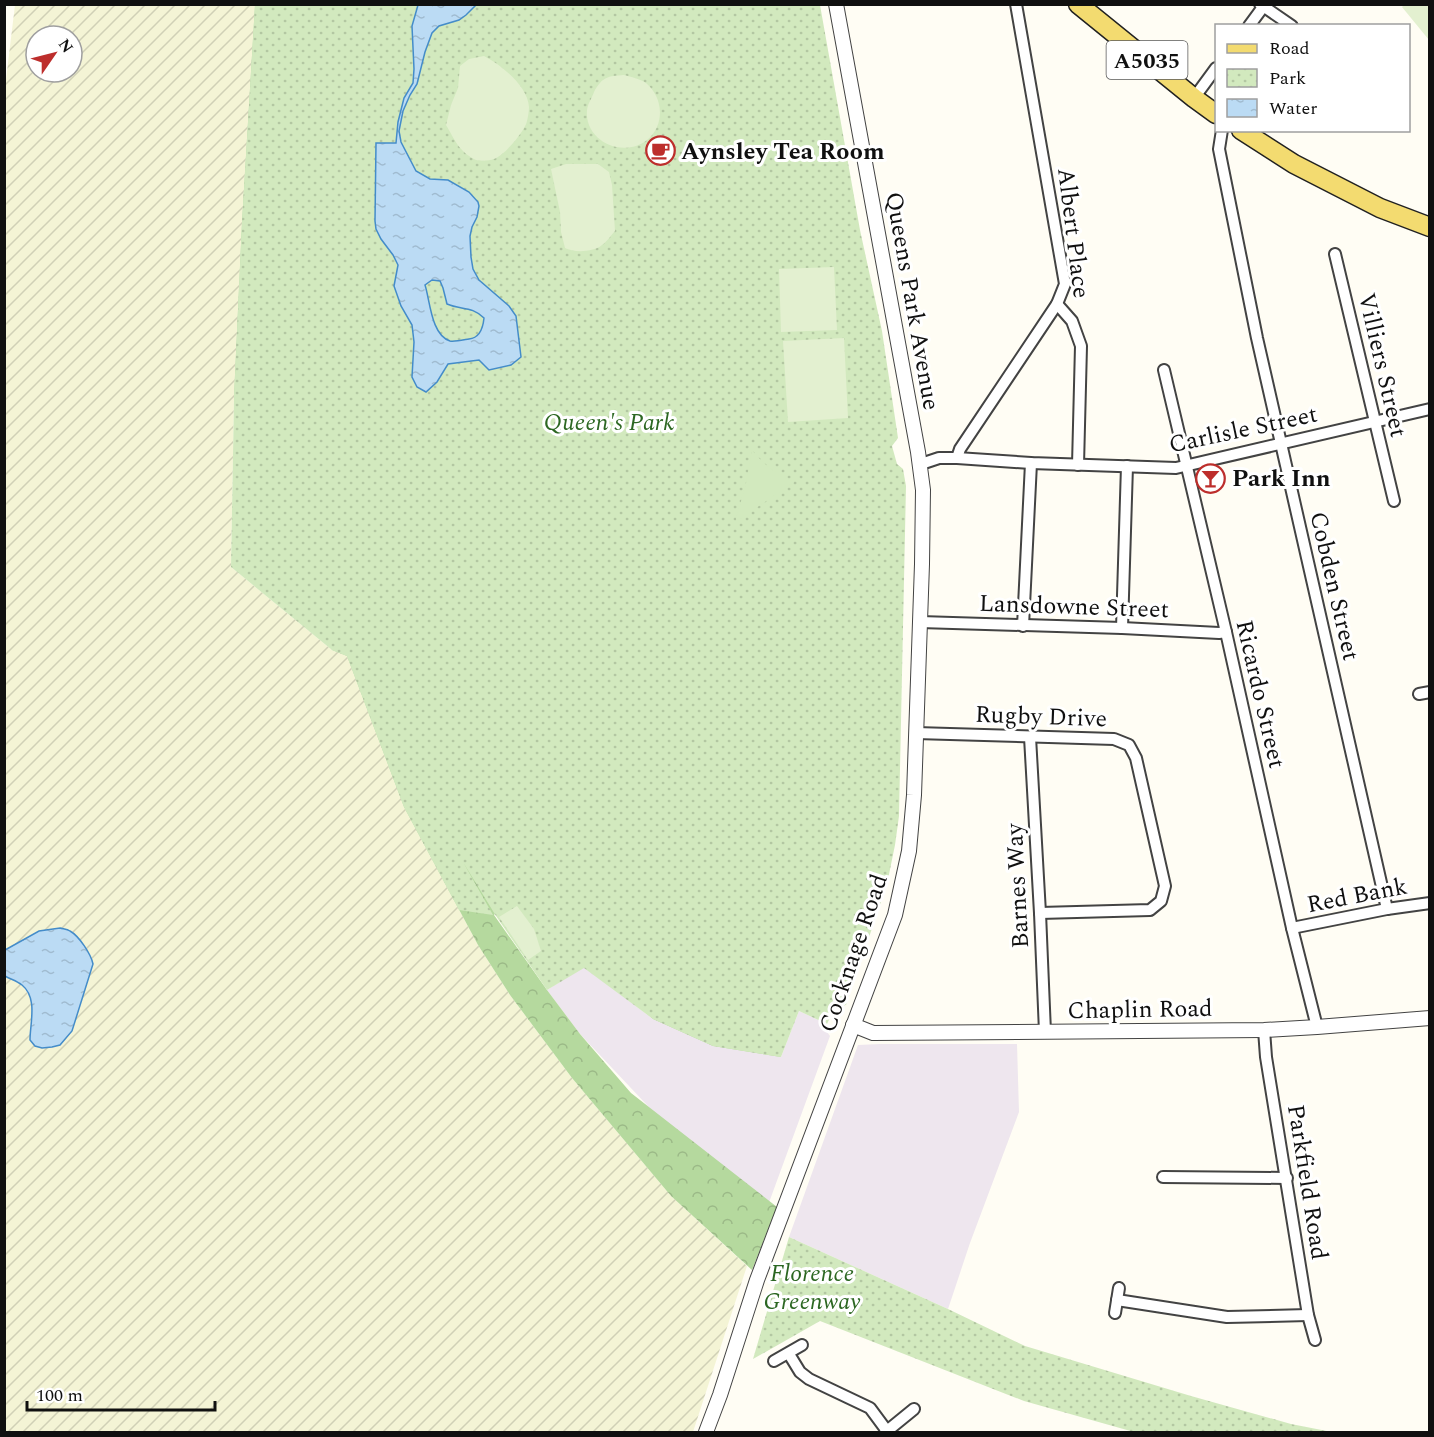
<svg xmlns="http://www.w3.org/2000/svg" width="1434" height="1437" font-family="Spectral,serif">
	<defs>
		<pattern id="farmland-furrows" width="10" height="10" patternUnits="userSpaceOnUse" patternTransform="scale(1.5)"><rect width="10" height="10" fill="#f4f4d5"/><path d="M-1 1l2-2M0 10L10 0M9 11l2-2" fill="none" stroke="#d0d0b6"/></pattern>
		<pattern id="forest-crowns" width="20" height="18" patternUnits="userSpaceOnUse" patternTransform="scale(1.5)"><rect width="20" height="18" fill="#b5d99e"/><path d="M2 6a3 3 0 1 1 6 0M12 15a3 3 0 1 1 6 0" fill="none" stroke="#9bb987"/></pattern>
		<pattern id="park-dots" width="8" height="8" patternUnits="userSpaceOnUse" patternTransform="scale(1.5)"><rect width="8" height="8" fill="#d2e9be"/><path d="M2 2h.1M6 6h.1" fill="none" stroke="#b3c7a2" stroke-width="1.8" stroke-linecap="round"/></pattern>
		<pattern id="water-ripples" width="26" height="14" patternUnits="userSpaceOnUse" patternTransform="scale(1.5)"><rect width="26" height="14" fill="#bbdbf4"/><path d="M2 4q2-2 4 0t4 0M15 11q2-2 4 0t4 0" fill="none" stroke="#a0bbd0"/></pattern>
	</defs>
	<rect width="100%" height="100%" fill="#fffdf4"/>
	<g fill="#eee6ee">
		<path d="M584 967 653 1019 781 1057 799 1011 827 1024V1032L830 1036 767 1208 679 1139 580 1034 547 990Z"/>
		<path d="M880 1044H1017L1019 1112 970 1243 948 1309 789 1237 858 1045Z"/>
	</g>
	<path fill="url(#farmland-furrows)" fill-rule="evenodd" d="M15 5H255L242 222 234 397 231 567 332 650 347 656 404 807 478 945 510 995 572 1078 671 1196 747 1266 693 1432H5V976L22 985 30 997 32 1009 30 1031 43 1048 52 1047 60 1044 84 990 93 964 38 931 5 950 4 96ZM36 36H72V72H36Z"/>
	<path fill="url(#forest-crowns)" d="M255 5 781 1057 713 1046 653 1019 513 895 494 915 547 990 580 1034 631 1093 777 1207 752 1270 671 1196 572 1078 510 995 478 945 404 807 347 656 332 650 234 397 242 222Z"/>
	<g fill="url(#park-dots)">
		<path d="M255 5H820L860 230 882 331 898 438 892 446 897 464 903 469 906 486 899 816 895 845 887 884 846 1005 835 1007 827 1024 799 1011 781 1057 713 1046 653 1019 584 968 547 990 496 916 463 862 493 915 459 910 404 807 347 656 332 650 231 567 234 397 242 222Z"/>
		<path d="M789 1237 948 1309 1025 1346 1191 1396 1291 1424 1332 1432H1134L1024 1401 820 1321 753 1359Z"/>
	</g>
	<path fill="#d2e9be" d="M752 450C764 465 776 474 794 482L737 521 736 519 746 483Z"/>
	<g fill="#e3f0d0">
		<path d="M1405 4 1429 5V40L1402 7Z"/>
		<path d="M484 56C501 65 528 86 529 107 529 111 528 117 527 121 525 131 504 156 494 159 489 161 480 161 476 160 459 152 455 140 446 125L451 105 458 88 460 66 469 59Z"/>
		<path d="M624 75C631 77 640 79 646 83 664 98 665 126 647 140 623 159 584 141 587 110 588 103 592 98 594 92 602 77 608 76 624 75Z"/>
		<path d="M566 164H598L609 172 612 185 615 231C611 235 607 242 602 245 594 252 574 253 565 248L561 232 560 212 551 169Z"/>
		<path d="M834 267 837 330 781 332 779 269Z"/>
		<path d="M844 338 848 418 788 422 783 341Z"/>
		<path d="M517 906 534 929 541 951 528 960 499 917Z"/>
	</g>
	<g fill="url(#water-ripples)" stroke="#448cc9" stroke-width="1.5" fill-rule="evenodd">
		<path d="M418 5H476L466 15 459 20 439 26 432 33 425 52 417 84 410 95 403 111 399 131 401 142 416 171 430 179 448 180 469 192 478 202 479 206 477 217 472 227 470 236 471 257 473 269 479 280 509 306 516 316 521 357 511 365 489 370 479 360 448 364 437 382 426 392 417 387 412 377 414 342 412 325 401 306 394 286 398 265 393 255 381 239 376 229 375 221 376 143H396L398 122 404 98 413 83 414 69 412 26ZM432 280 440 281 443 288 447 304C461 310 472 306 484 318 483 328 480 338 469 339 463 340 454 342 450 341 431 335 430 300 425 285Z"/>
		<path d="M60 928C63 929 67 929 70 931 79 936 91 954 93 964L72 1031 60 1045 52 1047 42 1048 35 1046 30 1040C30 1023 38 998 22 985 17 981 10 979 5 976V950L39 931Z"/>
	</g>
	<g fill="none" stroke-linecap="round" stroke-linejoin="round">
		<defs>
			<g id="minor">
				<path d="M1260 4 1292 26"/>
				<path d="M1249 26 1263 7"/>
				<path d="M1194 98 1216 68"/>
				<path d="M1222 130 1219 149 1257 338 1387 909"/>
				<path d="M1335 254 1394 501"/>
				<path d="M1057 304 1072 321 1081 346 1078 465"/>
				<path d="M1164 370 1226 632 1292 928 1317 1027"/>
				<path d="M957 458 960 449 1057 304 1065 284 1016 4"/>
				<path d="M921 464 939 458H957L1031 463 1176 468 1430 409"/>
				<path d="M920 622 1122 628 1219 633 1226 632"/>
				<path d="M1023 626 1031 463"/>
				<path d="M1122 628 1127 466"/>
				<path d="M1419 694 1430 692"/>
				<path d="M916 733 1114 739 1129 745 1136 758 1165 886 1161 901 1150 910 1040 913"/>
				<path d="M1030 737 1040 913 1045 1032"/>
				<path d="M1292 928 1387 909 1430 903"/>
				<path d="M1264 1030 1266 1057 1308 1315 1315 1340"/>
				<path d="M1163 1177 1287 1178"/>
				<path d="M1117 1300 1227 1317 1308 1315"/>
				<path d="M1115 1313 1119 1288"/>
				<path d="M789 1354 800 1372 809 1379 870 1408 887 1431 885 1432"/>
				<path d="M774 1361 802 1345"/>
				<path d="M887 1431 914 1409"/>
			</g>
			<g id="tertiary">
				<path d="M853 1025 873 1033 1264 1030 1317 1027 1430 1018"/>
				<path d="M706 1432 720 1395 757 1280 895 915 909 851 914 795 922 564 923 490 918 452 836 4"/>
			</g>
			<g id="primary">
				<path d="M1078 4 1194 98 1216 114"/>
				<path d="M1241 130 1294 164 1380 208 1430 227"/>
			</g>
		</defs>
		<use href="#minor" stroke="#434343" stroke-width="14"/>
		<use href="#tertiary" stroke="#434343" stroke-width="16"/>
		<use href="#primary" stroke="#212121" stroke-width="21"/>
		<use href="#minor" stroke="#fff" stroke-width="10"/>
		<use href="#tertiary" stroke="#fff" stroke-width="14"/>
		<use href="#primary" stroke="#f3db70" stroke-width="18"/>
	</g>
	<defs>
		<symbol id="cafe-ring" viewBox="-11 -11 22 22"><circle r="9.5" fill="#fff" stroke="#bd2e2c" stroke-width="1.5"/><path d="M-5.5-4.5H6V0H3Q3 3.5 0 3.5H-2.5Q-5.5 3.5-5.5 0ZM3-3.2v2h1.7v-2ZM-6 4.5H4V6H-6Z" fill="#bd2e2c"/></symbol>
		<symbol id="bar-ring" viewBox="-11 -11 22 22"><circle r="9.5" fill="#fff" stroke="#bd2e2c" stroke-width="1.5"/><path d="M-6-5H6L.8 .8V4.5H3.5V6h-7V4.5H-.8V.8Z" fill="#bd2e2c"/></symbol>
	</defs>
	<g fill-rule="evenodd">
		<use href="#cafe-ring" x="644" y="134" width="33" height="33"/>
		<use href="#bar-ring" x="1194" y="462" width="33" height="33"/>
	</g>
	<g text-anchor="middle" stroke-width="6" stroke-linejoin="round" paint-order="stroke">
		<rect fill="#fff" stroke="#585858" stroke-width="1.5" x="1106.5" y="41" width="81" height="38" rx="4.5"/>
		<g font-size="22" font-weight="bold" fill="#101010">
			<text x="1147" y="68">A5035</text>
		</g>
		<g font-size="24" font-weight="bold" fill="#101010" stroke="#fff" text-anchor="start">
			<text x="681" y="159">Aynsley Tea Room</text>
			<text x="1232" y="486">Park Inn</text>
		</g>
		<g font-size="24" fill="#101010" stroke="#fff">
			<text transform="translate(1074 233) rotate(83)" y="8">Albert Place</text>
			<text transform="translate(913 301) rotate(80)" y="8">Queens Park Avenue</text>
			<text transform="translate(1383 365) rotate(77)" y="8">Villiers Street</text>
			<text transform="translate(1243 429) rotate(-12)" y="8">Carlisle Street</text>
			<text transform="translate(1335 586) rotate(77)" y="8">Cobden Street</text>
			<text transform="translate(1074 606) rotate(2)" y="8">Lansdowne Street</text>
			<text transform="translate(1261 694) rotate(77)" y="8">Ricardo Street</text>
			<text transform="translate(1041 716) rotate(2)" y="8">Rugby Drive</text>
			<text transform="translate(1017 886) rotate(-93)" y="8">Barnes Way</text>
			<text transform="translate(1357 895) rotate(-11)" y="8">Red Bank</text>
			<text transform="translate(853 953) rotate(-71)" y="8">Cocknage Road</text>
			<text transform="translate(1140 1009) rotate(-1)" y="8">Chaplin Road</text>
			<text transform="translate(1308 1182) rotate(81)" y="8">Parkfield Road</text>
		</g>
		<g font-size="24" font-style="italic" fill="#2c6722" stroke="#fff">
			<text x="609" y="430">Queen's Park</text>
			<text x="812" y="1281">Florence<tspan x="812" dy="28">Greenway</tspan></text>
		</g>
	</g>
	<rect width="1434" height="1437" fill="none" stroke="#101010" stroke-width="12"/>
	<rect x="1215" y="24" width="195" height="108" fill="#ffffff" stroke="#9f9f9f" stroke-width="1.5"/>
	<rect x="1227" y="44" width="30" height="9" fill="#f3db70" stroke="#9f9f9f" stroke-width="1.5"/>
	<text x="1269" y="54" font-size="18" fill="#101010">Road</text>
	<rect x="1227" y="69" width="30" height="18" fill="url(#park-dots)" stroke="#9f9f9f" stroke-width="1.5"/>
	<text x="1269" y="84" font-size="18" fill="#101010">Park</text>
	<rect x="1227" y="99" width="30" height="18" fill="url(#water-ripples)" stroke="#9f9f9f" stroke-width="1.5"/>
	<text x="1269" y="114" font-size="18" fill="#101010">Water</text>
	<g transform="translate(54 54) rotate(55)"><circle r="28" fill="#ffffff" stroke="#9f9f9f" stroke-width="1.5"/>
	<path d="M0-4.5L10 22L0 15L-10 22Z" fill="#bd2e2c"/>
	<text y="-9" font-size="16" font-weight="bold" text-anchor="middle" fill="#101010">N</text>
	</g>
	<path d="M27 1401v9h188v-9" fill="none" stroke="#101010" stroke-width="3"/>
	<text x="36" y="1401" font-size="18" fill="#101010" stroke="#ffffff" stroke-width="4.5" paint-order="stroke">100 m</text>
</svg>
